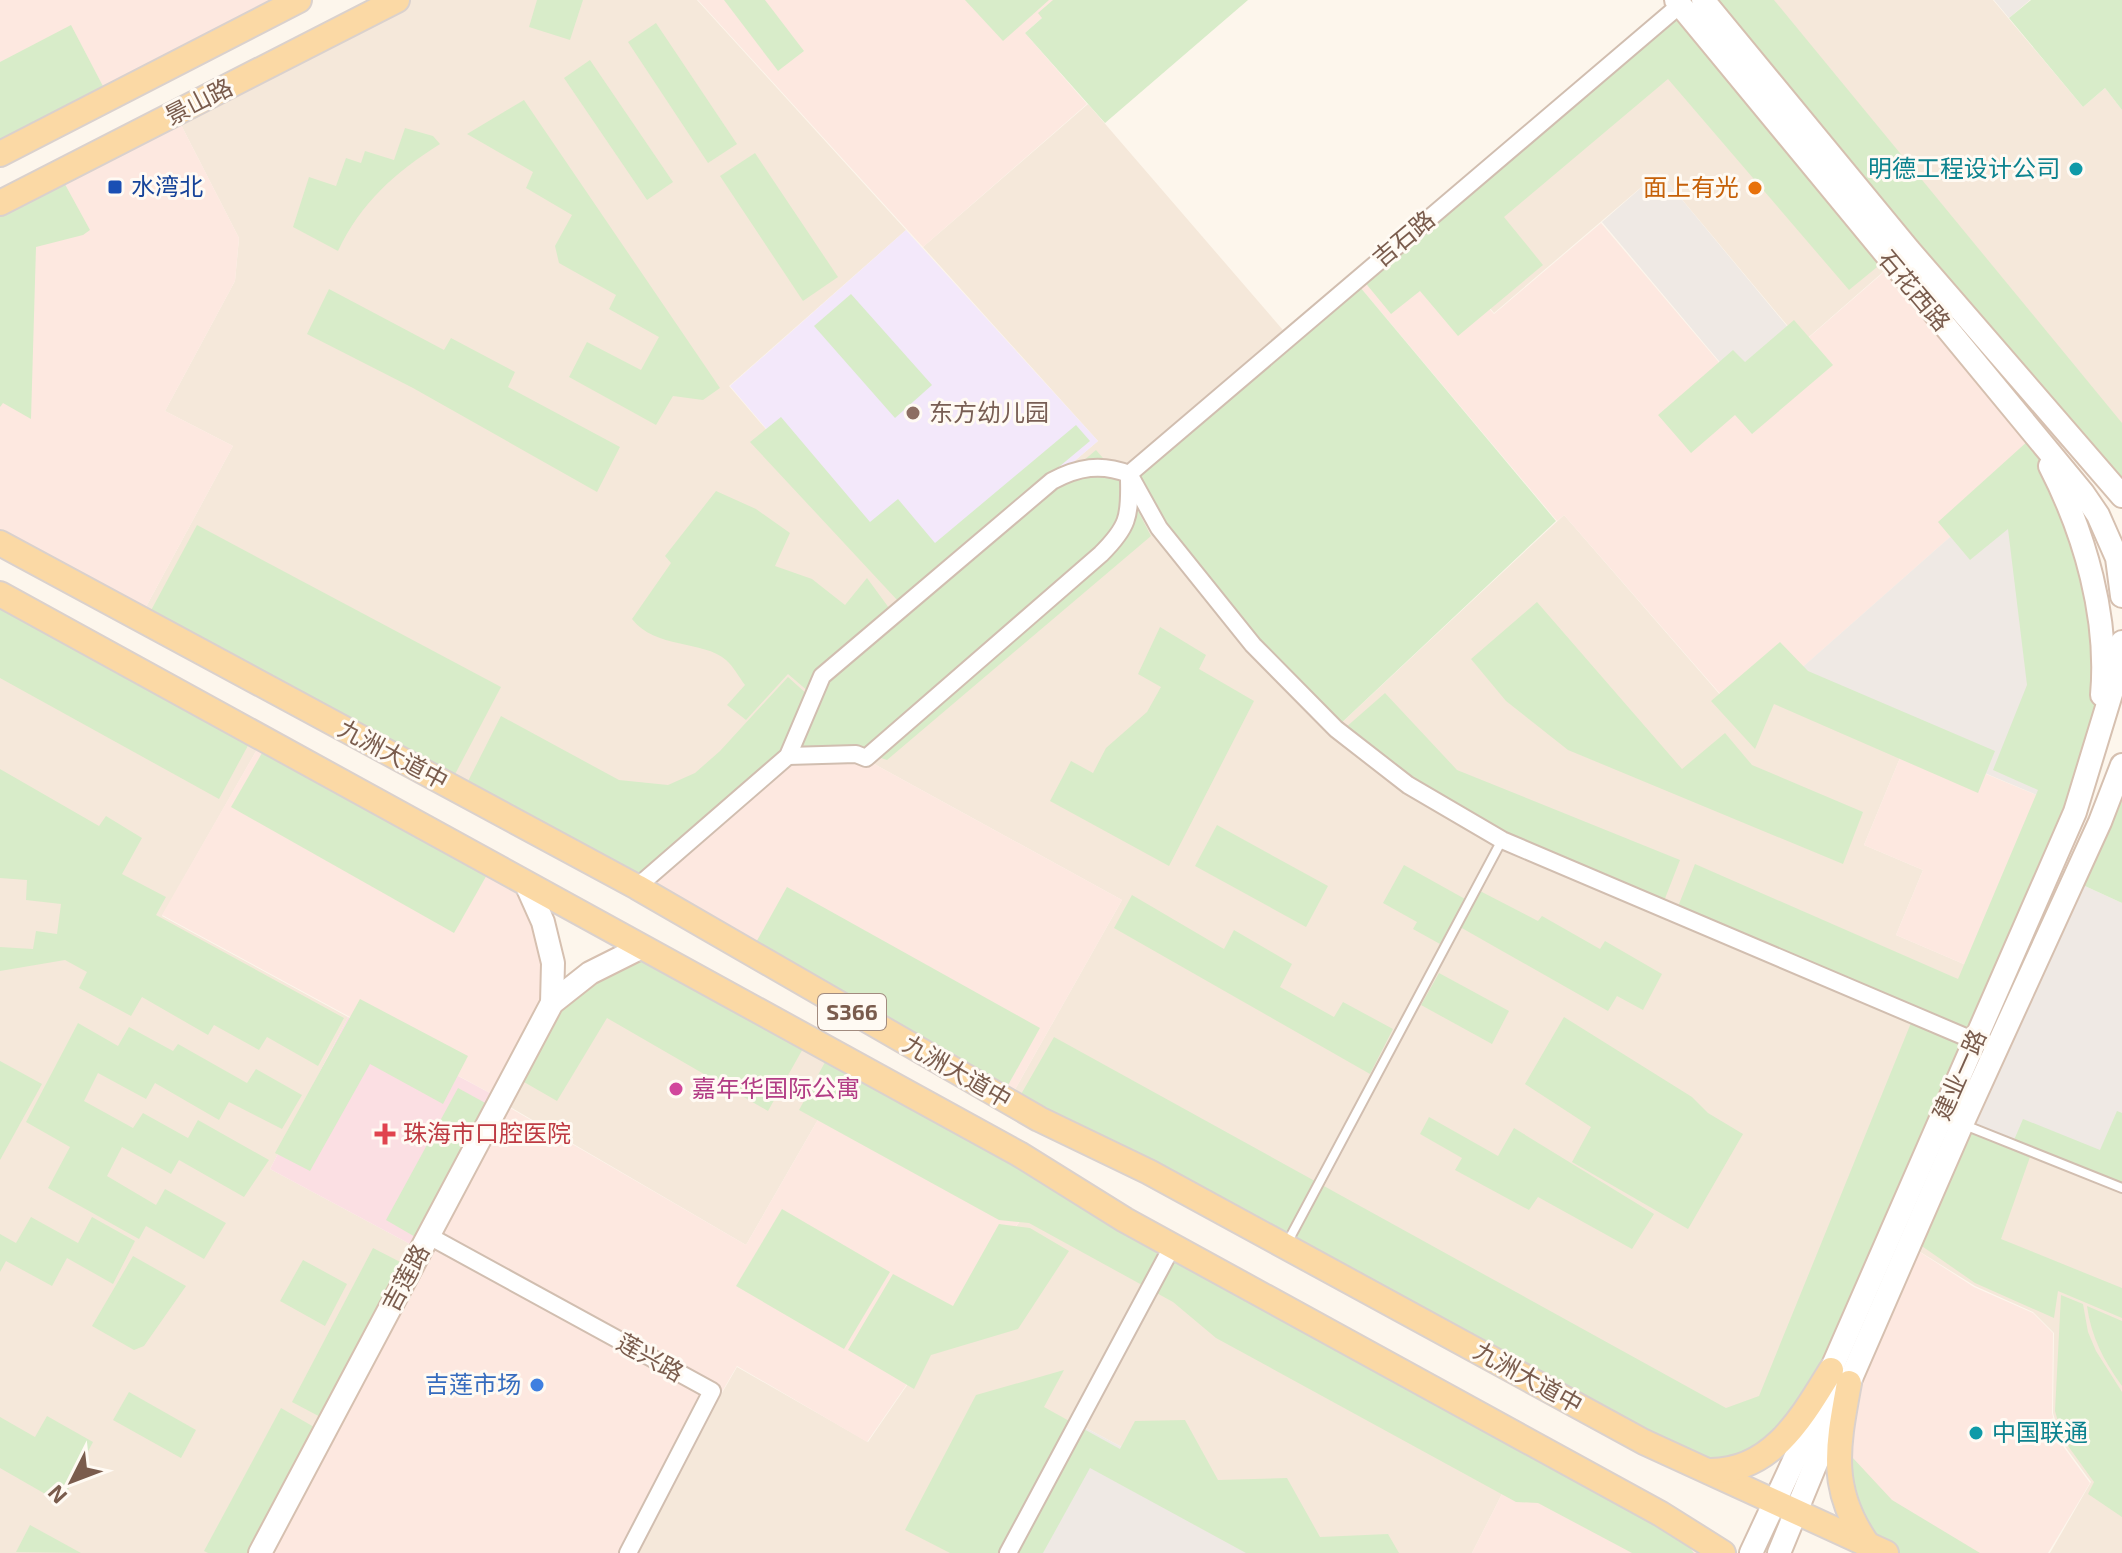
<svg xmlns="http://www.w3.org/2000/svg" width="2122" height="1553" font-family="'Exo 2','Noto Sans SC',sans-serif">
	<rect width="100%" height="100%" fill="#fdf6ec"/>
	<g fill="#f5e8da">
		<path d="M397 0H697L906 230 729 386 912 600 1098 441 923 247 1088 104 1289 337 1336 728 1564 515 1742 720 1780 687 1907 741 1864 845 1923 870 1896 935 2001 980 1774 1448 1008 1102 1122 900 856 754 637 886 140 618 233 446 165 411 235 281 239 238 176 115Z"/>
		<path d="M1703 0H1993L2083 107 2105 88 2122 110V496Z"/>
		<path d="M1680 5 1891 265 1802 343 1659 172 1494 313 1422 224Z"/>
		<path d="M0 595 263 739 162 916 348 1017 270 1169 421 1250 259 1553H0Z"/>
		<path d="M591 973 851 1062 746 1245 500 1101Z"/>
		<path d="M1961 1124 2122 1189V1553H2050L2091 1482 2061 1441 2053 1413 2054 1333 2033 1312 1975 1286 1909 1245Z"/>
		<path d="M1053 1173 1533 1433 1472 1553H1320L1073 1421 1002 1553H629L737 1367 868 1442Z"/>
	</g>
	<g fill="#fde8e0">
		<path d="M0 0H298L0 153Z"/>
		<path d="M698 0H1062L1025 33 1087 104 923 247Z"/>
		<path d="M176 115 239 238 235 281 165 411 233 446 140 618 0 542V203Z"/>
		<path d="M1601 223 1745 393 1892 265 2044 454 1743 720 1564 515 1557 521 1355 281 1421 225 1494 314Z"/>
		<path d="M263 739 525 884 552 1003 501 1099 162 915Z"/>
		<path d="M1907 741 2075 811 2001 980 1896 935 1923 870 1864 845Z"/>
		<path d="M856 754 1122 900 1008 1102 637 887 788 757Z"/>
		<path d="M851 1062 1053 1173 867 1442 737 1366 628 1553H260L500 1102 746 1245Z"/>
		<path d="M1909 1245 1974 1287 2033 1313 2053 1333 2052 1413 2060 1442 2090 1483 2048 1553H1874L1840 1440Z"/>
		<path d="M1533 1433 1693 1547 1697 1553H1472Z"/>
	</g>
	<g fill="#efe9e4">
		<path d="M1994 0H2030L2009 18Z"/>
		<path d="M1659 172 1801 343 1745 392 1602 222Z"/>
		<path d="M2044 454 2103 681 2075 811 1780 687Z"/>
		<path d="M2074 881 2122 903V1188L1962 1124Z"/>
		<path d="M1073 1421 1320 1553H1003Z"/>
	</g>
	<path fill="#f3e8fa" d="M906 230 1098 441 912 600 730 386Z"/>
	<path fill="#fbdfe3" d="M348 1017 501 1099 421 1250 270 1169Z"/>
	<g fill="#d8ecc9">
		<path d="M537 0H583L570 40 529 27Z"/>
		<path d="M724 0H765L804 51 778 71Z"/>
		<path d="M965 0H1049L1003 41Z"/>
		<path d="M1053 0H1248L1105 123 1025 33 1042 18 1038 13Z"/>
		<path d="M1710 0H1774L2122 423V500Z"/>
		<path d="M2031 0H2122V110L2105 88 2083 107 2009 18Z"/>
		<path d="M1679 14 1882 263 1849 290 1668 79 1504 217 1543 265 1458 336 1420 291 1391 314 1363 280Z"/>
		<path d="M656 23 737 144 708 163 628 42Z"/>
		<path d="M71 25 105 90 0 145V62Z"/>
		<path d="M590 60 673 182 647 200 564 78Z"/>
		<path d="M524 100 720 388 703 400 673 396 656 425 569 377 587 342 641 370 659 337 609 309 616 295 559 263 555 246 572 215 526 188 533 172 467 134Z"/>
		<path d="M405 128 433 136 440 144C394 173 361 203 338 251L293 227 309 177 336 186 346 158 361 163 365 151 394 160Z"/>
		<path d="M755 153 838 277 803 301 720 176Z"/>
		<path d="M61 177 90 230 83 235 36 247 31 419 3 403 0 407V207Z"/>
		<path d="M1355 281 1556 521 1336 728 1253 645 1129 474Z"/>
		<path d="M329 289 444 350 451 338 515 372 508 387 620 447 597 492 413 388 307 334Z"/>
		<path d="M851 294 932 385 895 418 814 326Z"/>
		<path d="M1794 320 1833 365 1752 434 1735 415 1691 453 1658 415 1733 350 1745 362Z"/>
		<path d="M781 417 870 522 898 499 935 543 1076 425 1090 441 898 601 750 442Z"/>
		<path d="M2029 440C2074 530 2110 631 2092 733 2084 778 2062 822 2043 864 2018 920 1994 975 1969 1031L1677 909 1695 864 1958 979 2038 790 1993 770 2027 685 2008 529 1970 560 1938 522Z"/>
		<path d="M1096 450 1122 480 1151 536 887 760 857 750 797 749 827 679Z"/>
		<path d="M716 491 756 509 790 533 775 566 812 579 845 605 867 578 892 612 809 692 788 674 746 720 727 705 745 685C739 677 733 666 726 660 703 640 655 649 632 619L671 563 665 556Z"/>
		<path d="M197 525 501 687 453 778 148 616Z"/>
		<path d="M0 602 251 740 219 799 0 678Z"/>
		<path d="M1537 602 1682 769 1725 733 1752 765 1863 812 1843 864 1568 750 1506 701 1471 659Z"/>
		<path d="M1160 627 1206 655 1199 669 1254 701 1169 866 1050 801 1071 761 1093 773 1106 748 1147 712 1161 687 1138 674Z"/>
		<path d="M1780 642 1808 671 1995 751 1978 793 1774 704 1755 749 1711 701Z"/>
		<path d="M788 677 808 695 784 753 635 878 465 787 501 716 619 780 668 785 695 773 720 751Z"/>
		<path d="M1385 693 1457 770 1680 860 1664 901 1505 837 1411 780 1345 728Z"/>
		<path d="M266 746 488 873 454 933 231 807Z"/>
		<path d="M0 769 99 826 106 816 142 838 122 874 166 897 156 915 344 1018 318 1066 267 1037 259 1050 214 1025 208 1035 142 997 131 1016 79 988 87 972 65 960 0 971V947L33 949 36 931 57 934 61 904 26 900 27 880 0 878Z"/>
		<path d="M2122 793V903L2074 881Z"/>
		<path d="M1217 825 1328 886 1306 927 1195 866Z"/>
		<path d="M1404 865 1465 899 1440 944 1413 929 1417 922 1383 903Z"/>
		<path d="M787 887 1040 1028 1007 1087 754 946Z"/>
		<path d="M1480 891 1538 921 1542 916 1600 949 1605 941 1662 974 1643 1010 1617 996 1608 1011 1460 927Z"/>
		<path d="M1132 895 1224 949 1234 930 1292 964 1280 987 1334 1017 1343 1002 1393 1029 1370 1074 1114 928Z"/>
		<path d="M645 954 805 1045 768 1111 607 1018 557 1101 517 1078 556 1008 594 978Z"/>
		<path d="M1439 973 1509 1011 1492 1044 1421 1005Z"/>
		<path d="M360 999 468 1056 443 1104 370 1064 310 1171 275 1153Z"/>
		<path d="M1564 1017 1692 1097 1708 1113 1743 1134 1688 1229 1572 1162 1591 1127 1525 1084Z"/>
		<path d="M1913 1018 1966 1042 1826 1366 1795 1417 1755 1453 1703 1462 1020 1096 1054 1037 1726 1408 1759 1396Z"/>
		<path d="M78 1023 118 1046 129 1027 173 1051 178 1044 247 1083 256 1069 302 1095 282 1129 229 1102 219 1120 155 1083 146 1099 98 1073 84 1101 133 1128 143 1113 188 1138 198 1120 269 1160 244 1197 179 1160 171 1174 122 1147 107 1176 156 1205 165 1189 226 1223 204 1259 146 1226 139 1239 48 1188 70 1147 26 1122Z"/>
		<path d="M830 1053 1673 1528 1694 1553H1632L1538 1503 1516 1502 1216 1338 1173 1302 1029 1223 999 1220 799 1110Z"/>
		<path d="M0 1061 42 1084 0 1160Z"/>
		<path d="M458 1088 489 1105 417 1238 386 1220Z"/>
		<path d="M2117 1111 2122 1113V1184L2014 1140 2023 1119 2100 1150Z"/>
		<path d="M1429 1117 1498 1156 1514 1128 1654 1214 1632 1249 1538 1197 1529 1210 1455 1170 1462 1158 1420 1134Z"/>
		<path d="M1966 1131 2030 1157 2001 1239 2122 1288V1318L2058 1291 2054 1318 1975 1283 1916 1242Z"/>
		<path d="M782 1209 890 1272 844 1349 736 1286Z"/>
		<path d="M31 1217 78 1243 92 1217 135 1241 113 1284 67 1258 52 1286 6 1261 0 1272V1234L16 1243Z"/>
		<path d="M999 1224 1030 1228 1069 1251 1018 1329 931 1355 914 1389 848 1350 893 1274 953 1306Z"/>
		<path d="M373 1248 408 1266 326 1420 292 1402Z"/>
		<path d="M133 1256 186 1286 144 1346 134 1350 92 1326Z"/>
		<path d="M303 1260 347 1284 325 1326 280 1301Z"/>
		<path d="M2061 1295 2083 1304 2088 1332 2096 1351 2122 1392V1517L2088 1494 2094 1482 2063 1439 2055 1411Z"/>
		<path d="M2087 1306 2122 1321V1386C2104 1361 2091 1337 2087 1306Z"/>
		<path d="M1064 1370 1044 1407 1120 1449 1135 1421 1185 1420 1218 1480 1287 1478 1320 1537 1388 1534 1399 1553H1246L1090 1468 1043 1553H950L905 1530 976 1395Z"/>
		<path d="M129 1392 196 1430 181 1458 113 1420Z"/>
		<path d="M281 1408 321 1431 255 1553H208L204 1551Z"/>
		<path d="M47 1416 93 1442 61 1503 0 1468V1417L35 1437Z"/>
		<path d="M1852 1457 1892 1500 1980 1553H1876L1840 1465Z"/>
		<path d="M30 1525 81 1553 16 1552Z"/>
	</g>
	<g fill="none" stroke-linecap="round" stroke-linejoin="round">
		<defs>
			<g id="service">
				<path d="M1962 1124 2122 1188"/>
				<path d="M1286 1245 1502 840"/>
			</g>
			<g id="minor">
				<path d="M1129 474 1680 5"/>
				<path d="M788 756 856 754 866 758 1101 554C1128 527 1130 517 1129 480"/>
				<path d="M637 887 788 756 822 676 1052 481C1078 467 1101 463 1129 474L1159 528 1253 645 1336 729 1408 785 1502 840 1975 1041"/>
				<path d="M429 1236 712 1391 628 1553"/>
				<path d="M1008 1553 1173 1245"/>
			</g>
			<g id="secondary">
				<path d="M1676 0 2083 493 2098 515 2117 558 2122 596"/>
				<path d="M1703 0 1909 250 2122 496"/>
				<path d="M2050 466C2085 534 2109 618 2102 695"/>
				<path d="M526 884 543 922 553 963 552 1003"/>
				<path d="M260 1553 552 1003 590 973 642 947"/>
				<path d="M1751 1553 1803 1441 1831 1370 2075 812 2118 671 2122 642"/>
				<path d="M1779 1553 1849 1383 1962 1124 2100 822 2122 765"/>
			</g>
			<g id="primary">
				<path d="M0 154 299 0"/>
				<path d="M0 203 397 0"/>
				<path d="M0 543 637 887 1039 1119 1149 1172 1644 1442 1886 1553"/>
				<path d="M0 594 1019 1154 1125 1220 1661 1514 1723 1553"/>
				<path d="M1849 1383C1838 1444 1828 1487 1866 1542"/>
				<path d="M1709 1471C1772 1472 1802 1417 1831 1370"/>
			</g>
		</defs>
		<use href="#service" stroke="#d1beb0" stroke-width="12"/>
		<use href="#minor" stroke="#d1beb0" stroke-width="20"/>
		<use href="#secondary" stroke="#d6c0b0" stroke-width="26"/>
		<use href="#primary" stroke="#dad1cd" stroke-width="28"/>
		<use href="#service" stroke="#fff" stroke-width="8"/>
		<use href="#minor" stroke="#fff" stroke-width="16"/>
		<use href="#secondary" stroke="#fff" stroke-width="22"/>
		<use href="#primary" stroke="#fbd9a5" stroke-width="24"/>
	</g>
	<g fill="#0f9aa8" stroke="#fffaf3" stroke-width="3">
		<circle cx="2076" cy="169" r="8"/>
		<circle cx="1976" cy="1433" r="8"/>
	</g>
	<rect fill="#1a4fb4" stroke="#fffaf3" stroke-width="3" x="107" y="179" width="16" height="16" rx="4"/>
	<circle fill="#e8710a" stroke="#fffaf3" stroke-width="3" cx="1755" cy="188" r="8"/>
	<circle fill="#8d6e63" stroke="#fffaf3" stroke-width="3" cx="913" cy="413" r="8"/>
	<circle fill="#d1479c" stroke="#fffaf3" stroke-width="3" cx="676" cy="1089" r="8"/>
	<path fill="#e0444e" stroke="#fffaf3" stroke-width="3" d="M381 1122h8v8h8v8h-8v8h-8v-8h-8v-8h8z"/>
	<circle fill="#3f7fe0" stroke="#fffaf3" stroke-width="3" cx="537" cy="1385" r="8"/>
	<g text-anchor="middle" stroke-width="6" stroke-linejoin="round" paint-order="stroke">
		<rect fill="#fffaf3" stroke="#a28b7f" stroke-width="2" x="818" y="994" width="68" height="36" rx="6"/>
		<g font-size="22" font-weight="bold" fill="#7a5c4d">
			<text x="852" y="1020">S366</text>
		</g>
		<g font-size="24" fill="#7a5c4d" stroke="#fffaf3">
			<text transform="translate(199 102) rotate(-27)" y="8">景山路</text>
			<text transform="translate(1404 239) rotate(-40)" y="8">吉石路</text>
			<text transform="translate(1914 291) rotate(50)" y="8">石花西路</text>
			<text transform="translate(393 755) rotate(28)" y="8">九洲大道中</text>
			<text transform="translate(957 1072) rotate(30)" y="8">九洲大道中</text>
			<text transform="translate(1960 1075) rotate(-66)" y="8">建业一路</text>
			<text transform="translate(406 1278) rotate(-62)" y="8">吉莲路</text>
			<text transform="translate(650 1358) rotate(29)" y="8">莲兴路</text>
			<text transform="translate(1528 1378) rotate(29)" y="8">九洲大道中</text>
		</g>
		<g font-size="24" fill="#0d838f" stroke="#fffaf3" text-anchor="end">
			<text x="2060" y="177">明德工程设计公司</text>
			<text x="1992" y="1441" text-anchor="start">中国联通</text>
		</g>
		<g font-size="24" fill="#164399" stroke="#fffaf3" text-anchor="start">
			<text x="131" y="195">水湾北</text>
		</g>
		<g font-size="24" fill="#c56008" stroke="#fffaf3" text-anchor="end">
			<text x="1739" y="196">面上有光</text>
		</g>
		<g font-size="24" fill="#785e54" stroke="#fffaf3" text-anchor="start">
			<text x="929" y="421">东方幼儿园</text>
		</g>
		<g font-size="24" fill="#b23c85" stroke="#fffaf3" text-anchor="start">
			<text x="692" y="1097">嘉年华国际公寓</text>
		</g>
		<g font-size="24" fill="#be3a42" stroke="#fffaf3" text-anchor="start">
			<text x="403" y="1142">珠海市口腔医院</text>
		</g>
		<g font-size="24" fill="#366cbe" stroke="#fffaf3" text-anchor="end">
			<text x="521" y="1393">吉莲市场</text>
		</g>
	</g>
	<g transform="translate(72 1481) rotate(228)" stroke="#fffaf3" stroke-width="6" paint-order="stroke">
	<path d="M0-6L14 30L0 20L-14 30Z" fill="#7a5c4d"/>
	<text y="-12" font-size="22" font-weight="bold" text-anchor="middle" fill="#7a5c4d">N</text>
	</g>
</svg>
